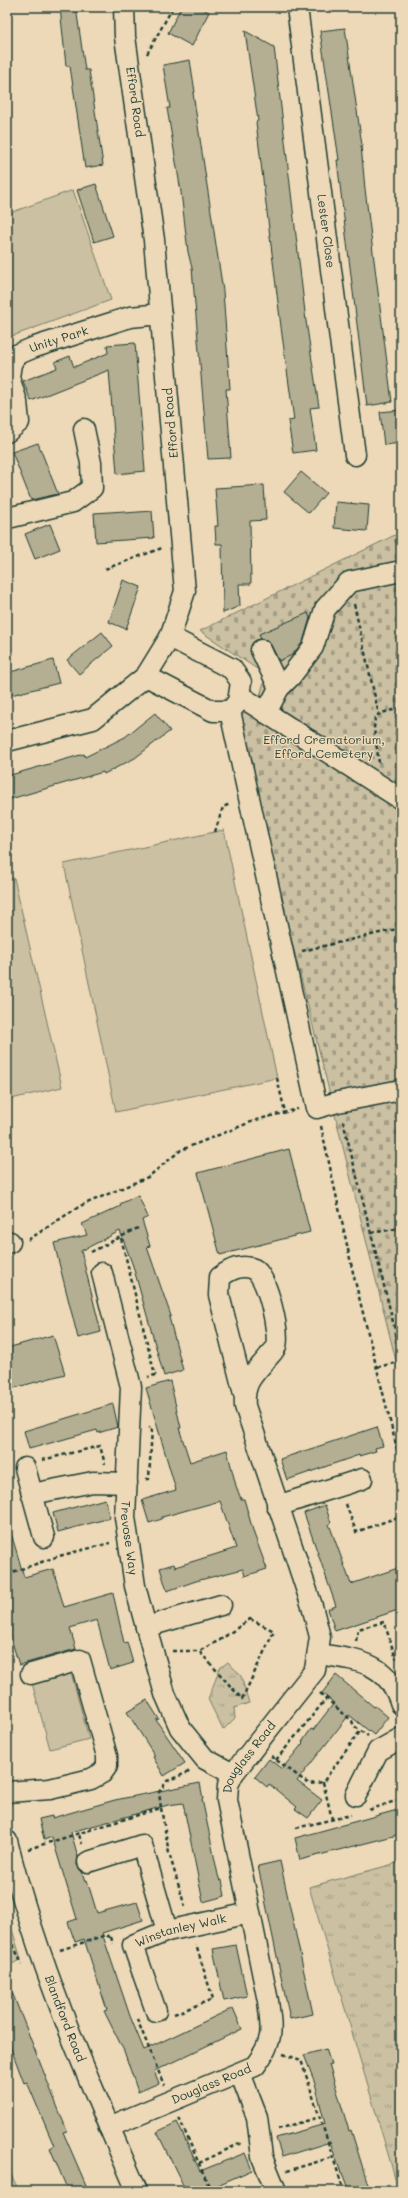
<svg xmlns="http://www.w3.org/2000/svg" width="408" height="2198" font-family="Mali,sans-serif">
	<defs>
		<pattern id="cemetery-stones" width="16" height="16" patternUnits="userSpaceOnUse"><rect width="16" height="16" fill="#cbc0a2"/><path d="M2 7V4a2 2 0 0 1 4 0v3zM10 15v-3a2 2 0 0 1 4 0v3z" fill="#a49d85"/></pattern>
		<pattern id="park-tufts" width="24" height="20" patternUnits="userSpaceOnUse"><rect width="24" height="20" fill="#cbc0a2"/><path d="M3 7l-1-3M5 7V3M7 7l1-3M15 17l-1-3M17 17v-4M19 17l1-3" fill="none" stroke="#a49d85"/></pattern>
	</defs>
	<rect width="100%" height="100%" fill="#edd9b7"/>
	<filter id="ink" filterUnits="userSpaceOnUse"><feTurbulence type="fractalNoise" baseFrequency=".025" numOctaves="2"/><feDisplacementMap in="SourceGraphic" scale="8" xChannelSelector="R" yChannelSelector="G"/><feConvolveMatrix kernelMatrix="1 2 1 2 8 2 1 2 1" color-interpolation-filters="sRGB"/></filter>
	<g filter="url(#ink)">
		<g fill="#cbc0a2" stroke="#757e6b">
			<path d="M73 190 111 300 7 338V214Z"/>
			<path d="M224 830 277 1078 116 1112 64 864Z"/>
			<path d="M14 878 62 1087 7 1100V880Z"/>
			<path d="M71 1672 89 1739 50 1749 32 1683Z"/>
			<path d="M7 1913 21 1959 7 1967Z"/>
			<path d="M7 2166 19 2191H7Z"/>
		</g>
		<path fill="url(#cemetery-stones)" stroke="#757e6b" d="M401 532V1381L241 736 234 715 257 706 266 675 200 631Z"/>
		<g fill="url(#park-tufts)" stroke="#757e6b">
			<path d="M228 1662 241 1676 249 1703 234 1708 235 1718 223 1730 208 1699 220 1668Z"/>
			<path d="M401 1862V2191H399L309 1887Z"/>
		</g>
		<g fill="#b4ae93" stroke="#1f3d34">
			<path d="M60 7H76L85 70H89L103 165 85 168 70 66H66Z"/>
			<path d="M181 7H199L209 12 192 46 168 33Z"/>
			<path d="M345 28 362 145H361L365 189 392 402 367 406 342 202 337 160H339L320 31Z"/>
			<path d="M245 31 274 47 306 321 319 407 310 408 316 450 293 453 288 421 294 420 282 335 256 122 258 121Z"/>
			<path d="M190 60 195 92 193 93 223 291 230 389H226L231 458 208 459 192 268 188 252 181 192 167 108H170L163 65Z"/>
			<path d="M96 184 113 236 94 242 77 190Z"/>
			<path d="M135 343 145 471 117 474 109 370 31 401 23 381 57 368 55 362 70 356 74 367 108 353 107 345Z"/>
			<path d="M401 410V443L384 445 380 412Z"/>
			<path d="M38 443 58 494 31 500 12 452Z"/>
			<path d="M301 472 326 493 309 513 284 492Z"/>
			<path d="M264 485 266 520 250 521 251 584H239L240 606 223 613 222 544H216L215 526H218L215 488Z"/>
			<path d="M336 502 369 505 367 531 334 528Z"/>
			<path d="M125 511V513L152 511 154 538 96 542 94 513Z"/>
			<path d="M50 524 60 549 35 559 25 534Z"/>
			<path d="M123 580 141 587 126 629 109 622Z"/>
			<path d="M308 613 310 618 303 642 292 655 279 661 271 645 267 640 261 639 259 634Z"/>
			<path d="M102 632 113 646 79 674 67 660Z"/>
			<path d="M53 660 59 683 7 696V673Z"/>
			<path d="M155 713 170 731 135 758 104 774 103 772 7 800V776L84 754 85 757 125 737Z"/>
			<path d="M289 1149 310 1232 220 1255 198 1173Z"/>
			<path d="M138 1195 148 1217 142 1220 150 1246 147 1247 171 1316 169 1317 183 1370 164 1376 133 1266 120 1231 81 1251 101 1332 78 1338 54 1243 87 1235 82 1224 121 1206 120 1204Z"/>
			<path d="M53 1335 65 1374 7 1390V1348Z"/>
			<path d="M170 1381 181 1428H179L190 1462 227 1450 236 1486 241 1499H244L254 1534 267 1569 245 1576 243 1569 196 1581 167 1591 160 1568 174 1564 175 1567 236 1548 220 1501 162 1517V1519L149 1523 142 1500 176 1490 146 1388Z"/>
			<path d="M113 1404 118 1427 98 1433 97 1430 29 1449 24 1431Z"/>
			<path d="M377 1427 383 1446 375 1448 376 1451 359 1456V1455L287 1480 280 1459Z"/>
			<path d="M105 1499 110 1518 58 1532 53 1513Z"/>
			<path d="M325 1505 331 1523 329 1524 351 1584 401 1567V1609L335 1631 328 1609 336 1606 304 1513Z"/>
			<path d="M11 1533 24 1577 53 1569 64 1607 113 1593 124 1643 127 1642 133 1663 110 1670 97 1620 70 1628 76 1649 19 1665 7 1625V1534Z"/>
			<path d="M336 1675 374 1707 375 1706 388 1717 374 1735 349 1715 297 1781 322 1800 308 1818 295 1809 297 1807 269 1784 267 1787 255 1777 269 1759 282 1769 303 1743 302 1742 311 1729 313 1730 334 1703 322 1693Z"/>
			<path d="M147 1700 159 1719 156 1720 185 1763 164 1776 153 1757 155 1756 127 1712Z"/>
			<path d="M200 1783 203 1799H202L218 1875 220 1881 222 1880 225 1896 203 1902 183 1803 168 1805 71 1832 78 1857 77 1865 82 1872 85 1881 87 1880 97 1913 137 1902 143 1920 102 1933 130 2016 144 2050 233 2008 242 2029 154 2071 159 2083 138 2092 124 2051 104 2011 107 2010 84 1939 75 1942 68 1922 77 1919 52 1837 44 1840 39 1819 52 1816V1818L115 1800Z"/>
			<path d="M401 1809V1834L300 1860 295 1838Z"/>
			<path d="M280 1861 313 2014 290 2019 258 1866Z"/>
			<path d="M236 1945 247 1996 224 2001 213 1949Z"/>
			<path d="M8 1982 67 2131 63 2132 86 2185 72 2191H68L50 2148 54 2146 27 2082 24 2083 7 2038Z"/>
			<path d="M326 2049 331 2064H329L349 2131 351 2130 370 2191H350L343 2173H341L330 2142 282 2157 276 2138 325 2124 315 2083 304 2055Z"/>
			<path d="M177 2122 200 2171 245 2153 252 2170 204 2191H186L157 2132Z"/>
		</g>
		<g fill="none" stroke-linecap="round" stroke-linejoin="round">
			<defs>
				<g id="minor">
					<path id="s1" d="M297 7 355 455"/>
					<path id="s2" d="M7 432 19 422 17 402 9 377 11 364 16 355 35 347 130 317 161 314"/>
					<path d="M7 516 8 518 73 502 92 488 91 463 84 429"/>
					<path d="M261 650 279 688"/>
					<path d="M146 676 213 711H230L238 702 241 682 232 669 170 637"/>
					<path d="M240 696 401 799"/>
					<path d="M230 711 317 1108 338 1102 401 1090"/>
					<path d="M266 713 279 688 291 676 313 647 325 609 349 582 401 571"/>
					<path d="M7 741 93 719 146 676 170 637 185 591 154 240 125 37 124 7"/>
					<path d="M7 1243 10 1242"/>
					<path id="s3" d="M102 1273 131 1387 125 1517 135 1586 146 1627 165 1694 180 1728 205 1759 233 1774"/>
					<path d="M25 1468 44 1537"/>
					<path d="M32 1494 93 1482 127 1483"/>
					<path d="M277 1506 362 1479"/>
					<path d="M146 1627 221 1605"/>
					<path d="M319 1654C358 1660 388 1662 401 1704"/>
					<path d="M7 1792 50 1789 91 1779 102 1773 107 1766V1756L80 1660 31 1674"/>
					<path d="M356 1795 378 1751 401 1738"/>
					<path id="s4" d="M7 1841C37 1962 87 2077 137 2191"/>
					<path d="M88 1862 142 1845 167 1931"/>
					<path id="s5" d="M156 2011 133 1945 167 1931 250 1913"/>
					<path d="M240 2073 257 2117 262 2157 276 2191"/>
					<path id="s6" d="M109 2127 255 2066C274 2041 272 2031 268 2001L227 1800 228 1785 233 1774 315 1670 320 1637 312 1606 245 1406C243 1380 255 1374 269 1356 272 1353 275 1350 276 1346 280 1333 267 1275 254 1269 241 1264 231 1269 220 1277L219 1295 244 1394"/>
				</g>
			</defs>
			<use href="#minor" stroke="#1f3d34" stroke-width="23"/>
			<g stroke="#1f3d34" stroke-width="2.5" stroke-dasharray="4 3" stroke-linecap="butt">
				<path d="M147 54 173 7"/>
				<path d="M105 569 162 548"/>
				<path d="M354 604 379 715"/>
				<path d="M379 763 374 729 375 717 381 713 401 708"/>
				<path d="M215 832 223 807 230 804"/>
				<path d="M302 951 401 928"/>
				<path d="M277 1078 285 1112"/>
				<path d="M343 1121 401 1354"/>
				<path d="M321 1126 354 1277 401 1465"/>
				<path d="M371 1233 401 1228"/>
				<path d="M121 1238 155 1375 148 1377"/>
				<path d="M28 1240 80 1206 148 1177 181 1150 256 1120 298 1109"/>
				<path d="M91 1252 138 1228"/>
				<path d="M377 1367 401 1362"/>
				<path d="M42 1460 100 1446 105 1464"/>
				<path d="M146 1479H149L152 1428 149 1427"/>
				<path d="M346 1504 356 1532 401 1516"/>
				<path d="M7 1574 59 1556 110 1543"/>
				<path d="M250 1619 274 1631 242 1699 199 1651 220 1640Z"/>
				<path d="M356 1641 358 1629 384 1622 396 1659"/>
				<path d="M172 1651H199"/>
				<path d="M320 1693 352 1721 354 1726 368 1736"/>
				<path d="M271 1756 309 1784 323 1782 361 1730"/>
				<path d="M276 1760 326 1699"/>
				<path d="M323 1782 332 1819"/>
				<path d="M161 1808 169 1853 185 1907"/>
				<path d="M369 1810 401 1799"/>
				<path d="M296 1828 351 1815"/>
				<path d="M79 1835 82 1844"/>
				<path d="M28 1849 161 1808 159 1792 167 1781 191 1771"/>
				<path d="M7 1932 22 1964"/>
				<path d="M111 1937 113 1944"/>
				<path d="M60 1950 106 1935 112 1938"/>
				<path d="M174 2014 213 1999 196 1945"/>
				<path d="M137 2019 164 2085"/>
				<path d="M283 2054 301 2060 344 2191"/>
				<path d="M179 2118 211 2191"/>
				<path d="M278 2129 320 2117"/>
				<path d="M199 2163 241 2143"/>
				<path d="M287 2171 333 2157"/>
			</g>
			<use href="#minor" stroke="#edd9b7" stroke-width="20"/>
		</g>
	</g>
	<g text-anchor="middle" stroke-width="3" stroke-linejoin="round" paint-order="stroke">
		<g font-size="12" fill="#1f3d34" stroke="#edd9b7">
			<text transform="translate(135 102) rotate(82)" y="4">Efford Road</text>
			<text dy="4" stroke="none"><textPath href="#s1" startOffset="226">Lester Close</textPath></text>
			<text dy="4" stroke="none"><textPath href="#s2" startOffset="131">Unity Park</textPath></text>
			<text transform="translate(171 423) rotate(-95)" y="4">Efford Road</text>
			<text dy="4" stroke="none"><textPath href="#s3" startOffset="269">Trevose Way</textPath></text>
			<text dy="4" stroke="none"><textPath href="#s6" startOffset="482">Douglass Road</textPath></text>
			<text dy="4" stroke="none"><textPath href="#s5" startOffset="120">Winstanley Walk</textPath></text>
			<text dy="4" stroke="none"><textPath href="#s4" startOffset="187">Blandford Road</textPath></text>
			<text dy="4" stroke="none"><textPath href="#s6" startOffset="111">Douglass Road</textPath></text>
		</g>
		<g font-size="12" fill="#304a3f" stroke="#edd9b7">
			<text x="324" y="744">Efford Crematorium,<tspan x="324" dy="14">Efford Cemetery</tspan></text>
		</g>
	</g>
	<rect width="408" height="2198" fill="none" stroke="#edd9b7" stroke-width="24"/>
	<rect x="12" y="12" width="384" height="2174" fill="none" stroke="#1f3d34" stroke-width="1.5" filter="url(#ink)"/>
</svg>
